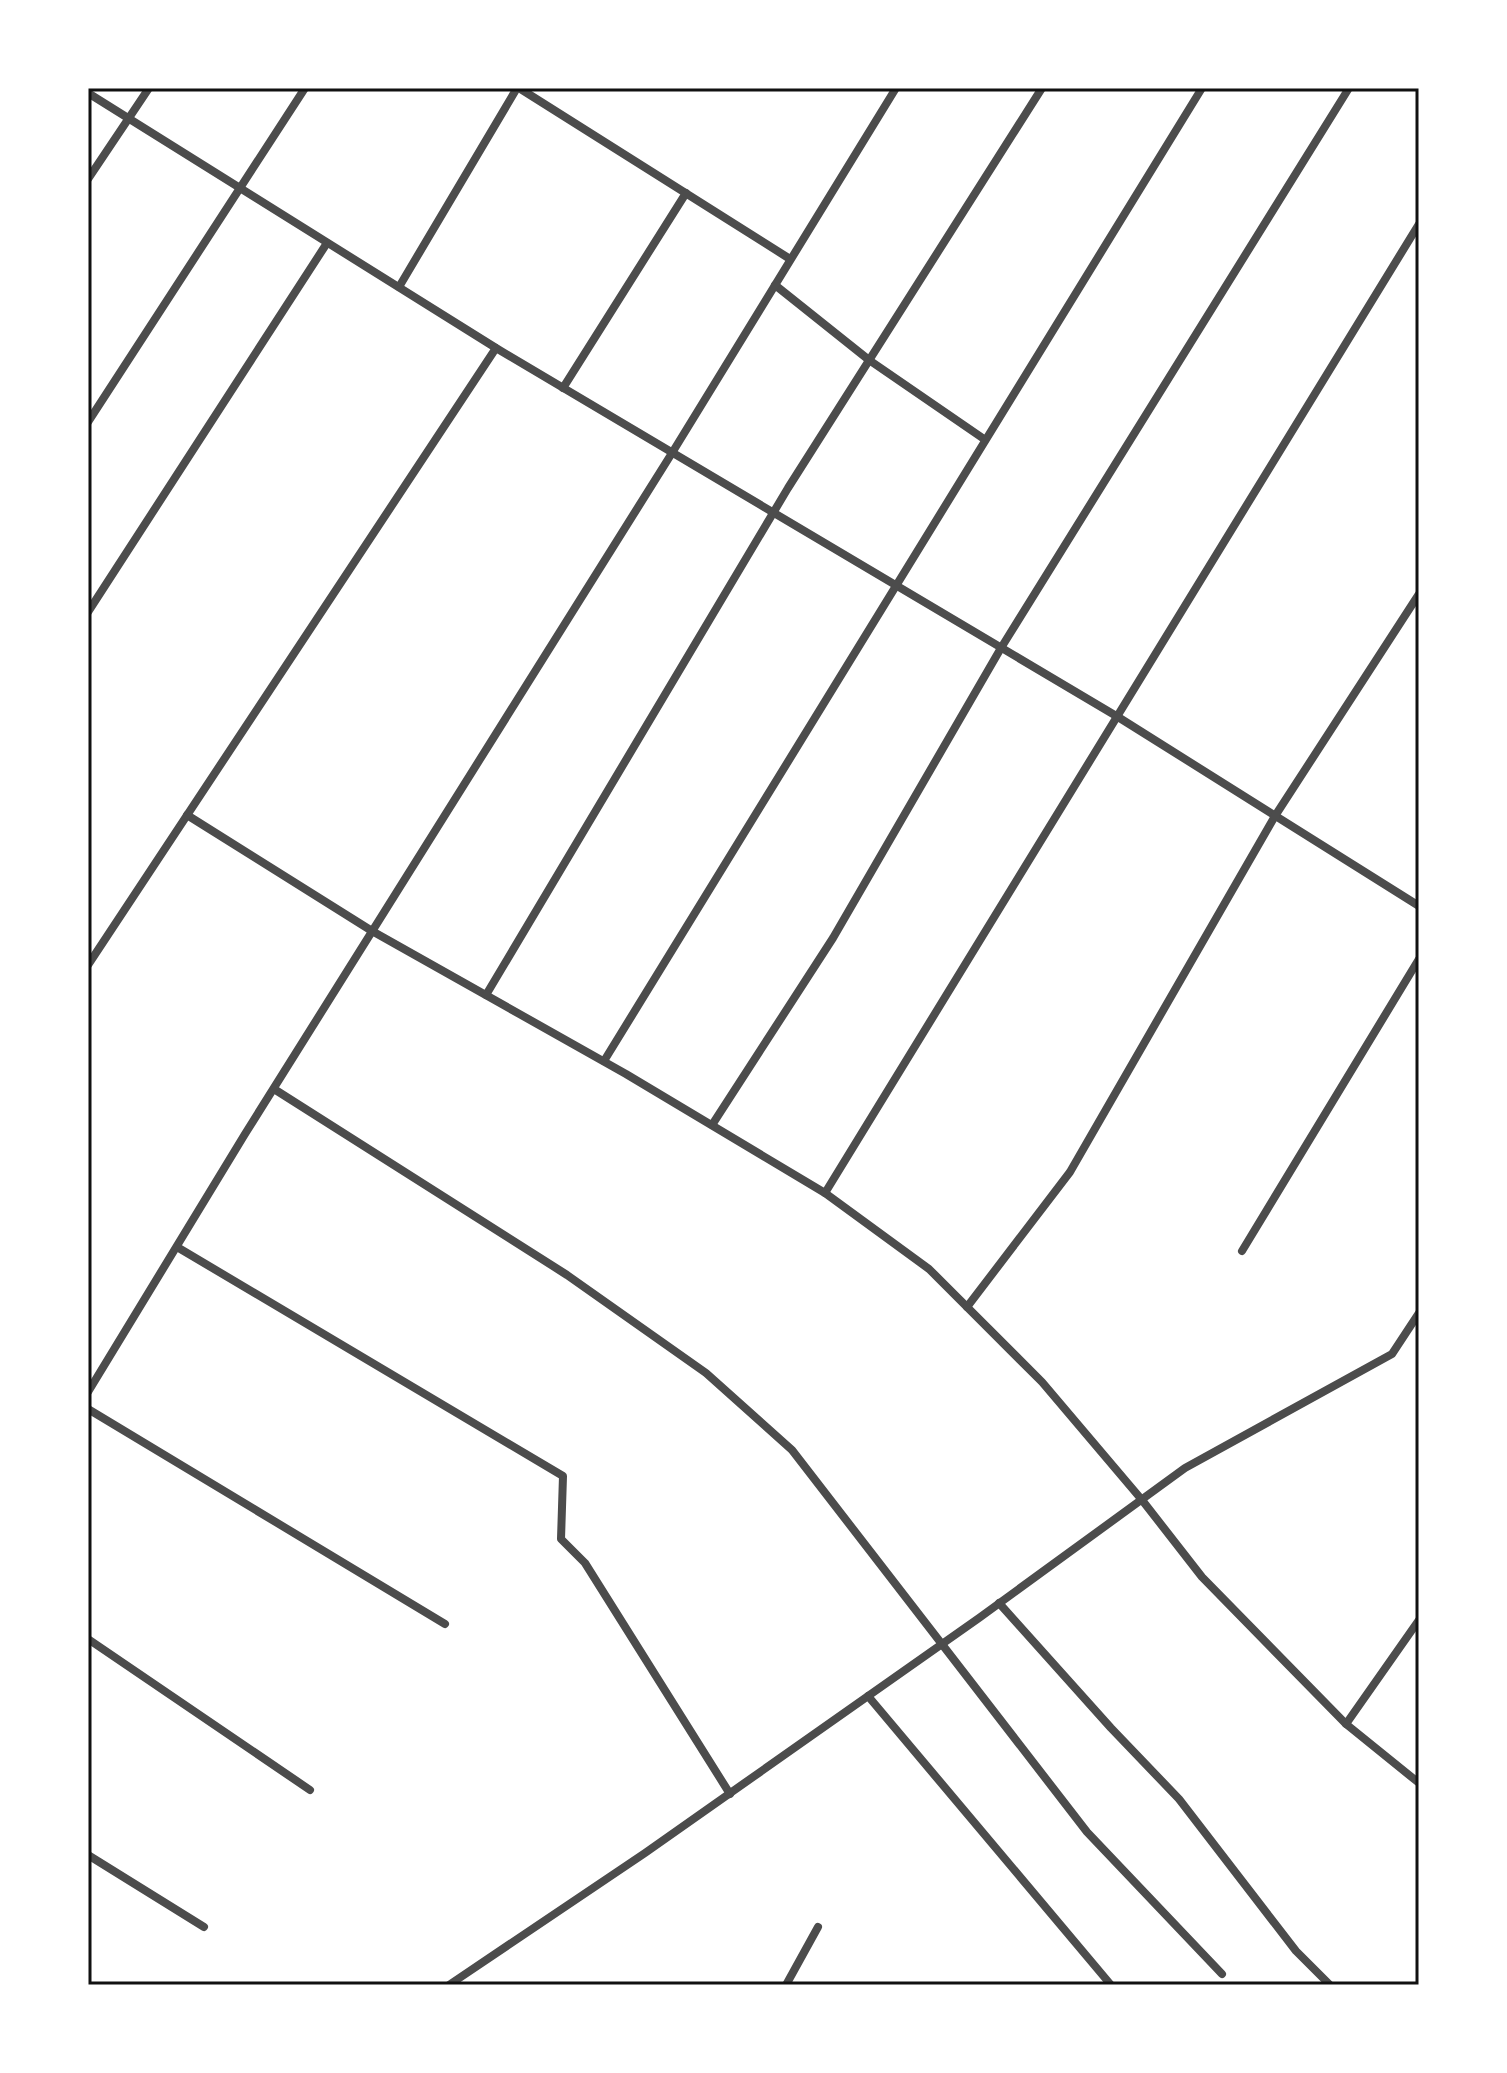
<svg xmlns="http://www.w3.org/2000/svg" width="1507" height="2073" font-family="'Varela Round',sans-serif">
	<rect width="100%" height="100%" fill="#fff"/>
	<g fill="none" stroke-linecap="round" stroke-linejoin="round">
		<g stroke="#4c4c4c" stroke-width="8">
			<path d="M519 88 790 259"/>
			<path d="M88 93 496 348 1118 717 1419 906"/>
			<path d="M88 179 149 88"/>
			<path d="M775 285 869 360 984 439"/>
			<path d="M399 287 517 88"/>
			<path d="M563 388 686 193"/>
			<path d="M88 422 305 88"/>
			<path d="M88 612 327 243"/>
			<path d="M187 815 372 931 626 1074 825 1193 929 1269 1042 1382 1142 1500 1202 1577 1346 1724 1419 1783"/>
			<path d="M88 965 496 348"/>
			<path d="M486 995 788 488 1042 88"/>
			<path d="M604 1061 1202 88"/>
			<path d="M274 1089 567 1275 706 1373 792 1450 1087 1832 1222 1974"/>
			<path d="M712 1125 833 938 1001 648 1349 88"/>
			<path d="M825 1193 1419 224"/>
			<path d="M177 1247 563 1476 561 1539 585 1563 730 1794"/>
			<path d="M1242 1251 1419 959"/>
			<path d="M967 1307 1070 1172 1275 816 1419 594"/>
			<path d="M88 1392 245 1134 672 453 896 88"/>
			<path d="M88 1409 445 1624"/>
			<path d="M999 1603 1111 1728 1179 1799 1296 1951 1330 1985"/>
			<path d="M88 1639 310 1790"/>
			<path d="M868 1696 1111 1985"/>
			<path d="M1346 1724 1419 1620"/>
			<path d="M88 1855 204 1927"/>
			<path d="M449 1985 645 1853 979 1618 1185 1468 1392 1354 1419 1313"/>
			<path d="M786 1985 818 1927"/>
		</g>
	</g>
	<rect width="1507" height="2073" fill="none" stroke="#ffffff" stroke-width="180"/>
	<rect x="90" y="90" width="1327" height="1893" fill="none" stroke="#111" stroke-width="3"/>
</svg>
